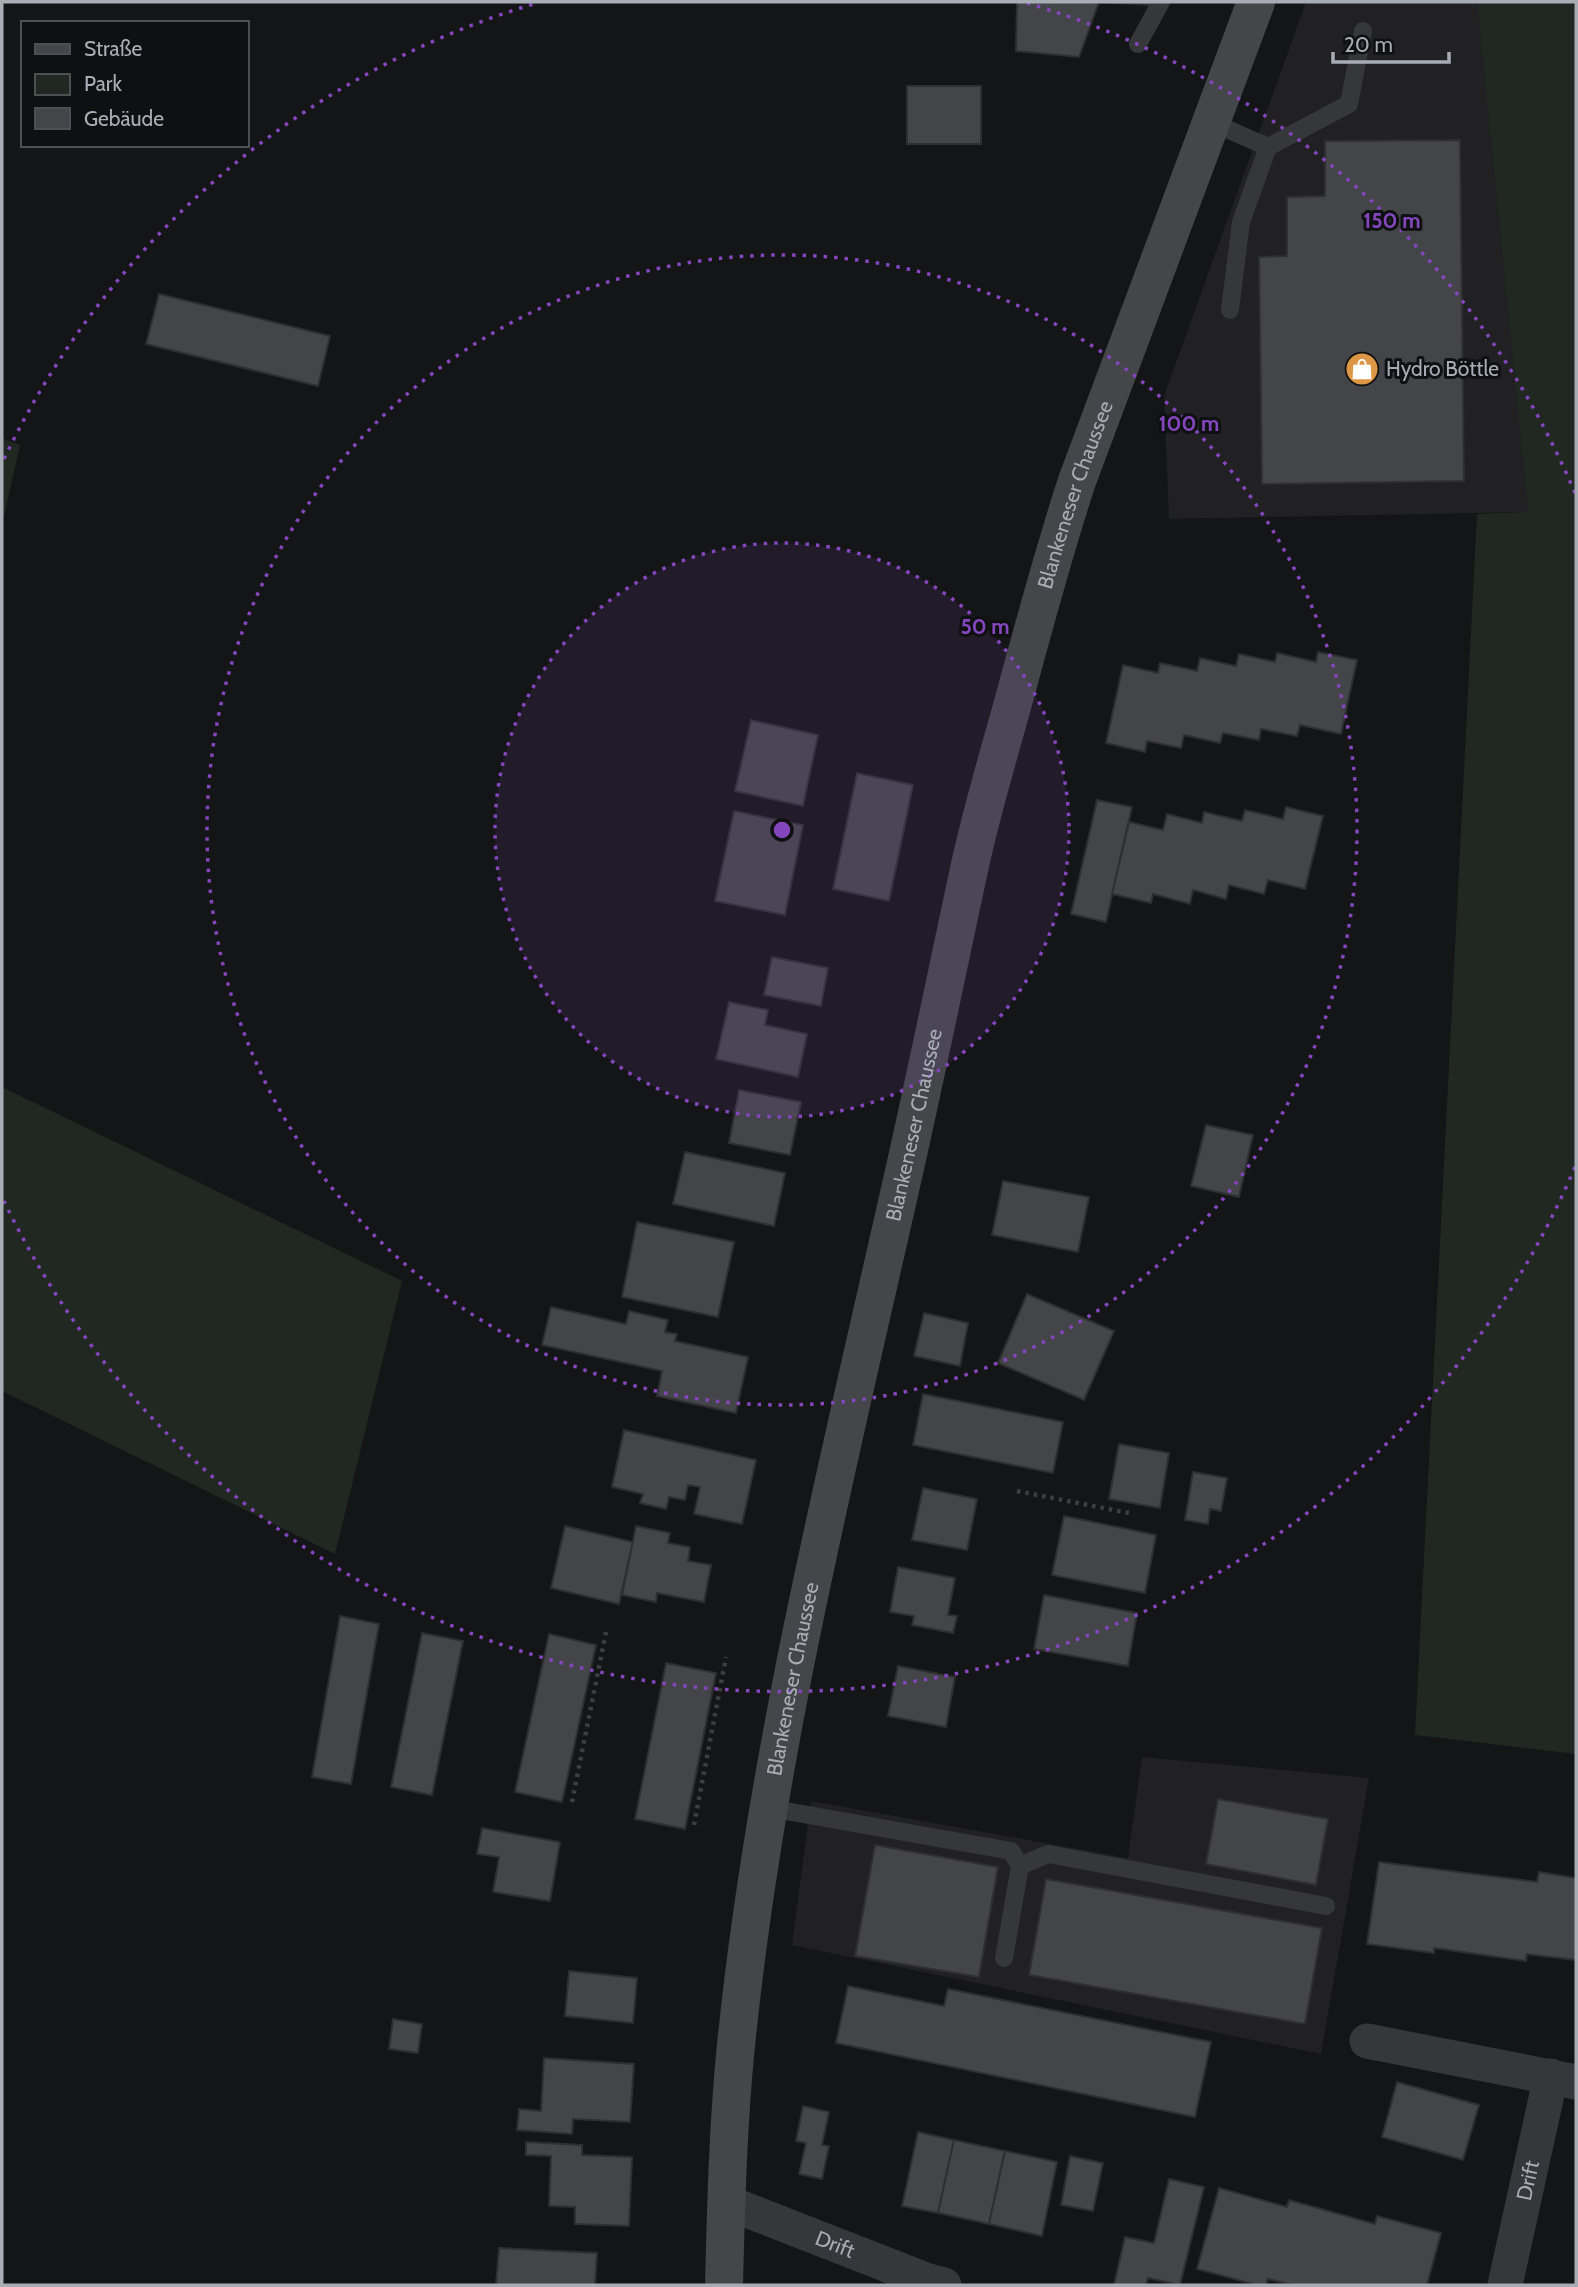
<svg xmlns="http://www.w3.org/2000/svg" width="1578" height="2287" font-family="Cabin,sans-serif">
	<rect width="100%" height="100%" fill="#141516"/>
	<g fill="#212123">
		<path d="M1306 2H1477L1528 512 1169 519 1164 396Z"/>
		<path d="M1142 1757 1369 1778 1321 2054 792 1945 811 1801 1128 1858Z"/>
	</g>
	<g fill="#212821">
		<path d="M1477 2H1576V1754L1415 1735 1477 514 1528 512Z"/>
		<path d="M2 438 20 445 2 525Z"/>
		<path d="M2 1087 402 1281 335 1554 2 1391Z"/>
	</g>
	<g fill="#444549" stroke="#2f2f32" stroke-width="2">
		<path d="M1017 2H1151V5L1099 2 1079 57 1016 51Z"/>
		<rect x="907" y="86" width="74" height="58"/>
		<path d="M1460 140 1464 481 1262 484 1259 257 1287 256V197L1325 196V141Z"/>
		<path d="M159 294 330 336 318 386 146 344Z"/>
		<path d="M1318 652 1357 660 1341 734 1300 725 1297 736 1261 729 1259 740 1223 733 1220 743 1184 735 1181 748 1147 741 1145 752 1106 743 1123 665 1158 673 1160 663 1197 671 1200 658 1236 666 1239 654 1275 662 1277 653 1316 662Z"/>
		<path d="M751 720 818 735 803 806 735 791Z"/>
		<path d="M857 773 913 785 889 901 833 889Z"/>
		<path d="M1097 800 1132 807 1106 922 1071 914Z"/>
		<path d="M1286 807 1323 816 1305 889 1268 880 1264 894 1229 885 1226 899 1193 890 1190 904 1153 894 1151 903 1112 894 1129 822 1163 830 1167 814 1202 823 1204 812 1242 821 1245 810 1283 819Z"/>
		<path d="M734 811 803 825 785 915 715 901Z"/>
		<path d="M772 957 828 968 821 1006 764 995Z"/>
		<path d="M729 1002 768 1010 765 1025 807 1034 798 1077 716 1059Z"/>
		<path d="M739 1090 801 1102 790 1155 729 1143Z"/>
		<path d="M1206 1125 1253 1135 1239 1197 1191 1186Z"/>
		<path d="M685 1152 785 1173 774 1226 673 1204Z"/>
		<path d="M1003 1181 1089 1197 1078 1252 992 1235Z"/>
		<path d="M637 1222 734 1242 718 1317 622 1297Z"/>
		<path d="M1027 1294 1114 1331 1084 1400 998 1363Z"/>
		<path d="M551 1307 626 1324 629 1311 668 1320 665 1332 677 1334 675 1341 748 1357 736 1413 657 1396 662 1371 542 1345Z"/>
		<path d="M924 1313 968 1323 960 1366 914 1356Z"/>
		<path d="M923 1394 1063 1422 1053 1473 913 1445Z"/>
		<path d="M624 1430 756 1460 742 1524 694 1514 700 1487 688 1485 685 1500 669 1497 666 1509 640 1503 643 1494 612 1487Z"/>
		<path d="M1119 1444 1169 1453 1160 1508 1109 1499Z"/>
		<path d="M1193 1472 1227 1478 1221 1511 1210 1509 1208 1524 1185 1520Z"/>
		<path d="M923 1488 977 1499 967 1550 912 1540Z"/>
		<path d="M1064 1516 1156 1535 1145 1593 1052 1575Z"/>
		<path d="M565 1526 633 1542 619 1604 551 1588Z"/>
		<path d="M636 1526 670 1533 668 1543 690 1547 688 1561 711 1565 704 1602 657 1593 656 1602 622 1595Z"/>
		<path d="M898 1567 955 1578 948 1615 957 1616 953 1633 912 1625 914 1616 890 1612Z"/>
		<path d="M1044 1595 1137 1613 1128 1666 1034 1649Z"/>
		<path d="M340 1616 379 1624 351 1784 312 1777Z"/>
		<path d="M422 1633 463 1641 432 1795 391 1787Z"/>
		<path d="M549 1634 596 1645 562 1802 515 1792Z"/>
		<path d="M666 1663 716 1673 685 1829 635 1819Z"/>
		<path d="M898 1666 955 1677 946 1727 888 1716Z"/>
		<path d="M1218 1799 1328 1819 1316 1885 1206 1864Z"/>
		<path d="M482 1828 560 1842 550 1901 493 1892 499 1857 477 1854Z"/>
		<path d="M875 1845 998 1867 979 1977 855 1956Z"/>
		<path d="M1379 1862 1537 1882 1539 1872 1576 1878V1960L1527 1954 1526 1961 1434 1948V1953L1367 1944Z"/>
		<path d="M1046 1879 1322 1928 1305 2024 1029 1975Z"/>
		<path d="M569 1971 637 1978 633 2023 565 2016Z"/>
		<path d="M848 1986 944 2006 948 1989 1211 2042 1195 2117 836 2043Z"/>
		<path d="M393 2019 422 2024 418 2053 389 2049Z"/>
		<path d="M544 2058 634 2064 630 2122 573 2119 572 2134 517 2130 519 2109 541 2111Z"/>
		<path d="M1397 2082 1479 2105 1463 2160 1382 2137Z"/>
		<path d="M803 2106 829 2112 822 2145 829 2146 822 2179 799 2174 806 2143 796 2141Z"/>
		<path d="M918 2132 954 2140 938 2213 902 2206Z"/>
		<path d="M954 2140 1005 2151 989 2224 938 2213Z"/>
		<path d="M526 2142 582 2145V2155L632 2157 629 2226 575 2224V2207L549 2206 551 2156 526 2155Z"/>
		<path d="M1005 2151 1057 2162 1042 2236 989 2224Z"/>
		<path d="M1070 2156 1103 2163 1093 2211 1061 2205Z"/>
		<path d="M1169 2179 1204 2187 1180 2285 1148 2278 1146 2285H1114L1125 2237 1154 2243Z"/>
		<path d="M1219 2188 1287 2207 1289 2200 1375 2224 1377 2216 1441 2233 1427 2285H1293L1268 2279 1266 2285H1257L1197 2269Z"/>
		<path d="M499 2248 597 2253 595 2285H496Z"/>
	</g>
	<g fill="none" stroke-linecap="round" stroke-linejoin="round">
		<g stroke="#3c3e41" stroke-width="4.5" stroke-dasharray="3.5 5" stroke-linecap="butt">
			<path d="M1017 1491 1134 1514"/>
			<path d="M572 1802 606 1632"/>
			<path d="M694 1825 726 1657"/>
		</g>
		<g stroke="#36373a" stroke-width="18">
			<path d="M1138 44 1161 2"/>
			<path d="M1211 122 1268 147"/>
			<path d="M1230 310 1241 222 1268 147 1349 104 1363 31"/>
			<path d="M769 1808 1011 1851 1020 1866 1004 1958"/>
			<path d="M1020 1866 1048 1854 1326 1906"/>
		</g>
		<g stroke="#36373a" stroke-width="35">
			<path d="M1367 2041 1576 2082"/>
			<path id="s1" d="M726 2202 926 2280 944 2285"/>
			<path id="s2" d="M1505 2285 1551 2076"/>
		</g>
		<path stroke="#44464a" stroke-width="38" id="s3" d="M724 2285C726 2205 728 2124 736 2045 766 1750 839 1461 904 1172 927 1070 948 967 970 865 982 810 998 757 1013 703 1033 629 1053 554 1077 481L1256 2"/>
	</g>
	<circle cx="782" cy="830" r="287" fill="#8446bd" fill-opacity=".12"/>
	<g fill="none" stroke="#8446bd" stroke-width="3.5" stroke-dasharray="3.5 7">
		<circle cx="782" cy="830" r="287"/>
		<circle cx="782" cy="830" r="575"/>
		<path d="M1575 1167A862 862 0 0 1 4 1201M4 459A862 862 0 0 1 537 3M1027 3A862 862 0 0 1 1575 493"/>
	</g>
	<defs>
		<symbol id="shop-disc" viewBox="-11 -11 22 22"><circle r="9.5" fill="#dc9746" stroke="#0f1011"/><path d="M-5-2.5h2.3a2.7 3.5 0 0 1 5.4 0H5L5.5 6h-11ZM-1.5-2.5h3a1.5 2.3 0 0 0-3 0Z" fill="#fff"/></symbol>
	</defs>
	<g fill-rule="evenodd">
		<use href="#shop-disc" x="1343" y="350" width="38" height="38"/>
	</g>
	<g text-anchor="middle" stroke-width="6" stroke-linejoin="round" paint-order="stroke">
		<g font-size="21" fill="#a8adb5" stroke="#0f1011" text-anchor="start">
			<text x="1386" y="376">Hydro Böttle</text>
		</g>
		<g font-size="21" fill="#a8adb5" stroke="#0f1011">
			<text dy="7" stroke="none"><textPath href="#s3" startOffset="1829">Blankeneser Chaussee</textPath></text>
			<text dy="7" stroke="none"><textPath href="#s3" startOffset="1178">Blankeneser Chaussee</textPath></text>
			<text dy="7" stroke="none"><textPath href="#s3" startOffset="611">Blankeneser Chaussee</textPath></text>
			<text dy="7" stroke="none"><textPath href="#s2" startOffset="107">Drift</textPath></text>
			<text dy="7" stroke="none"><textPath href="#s1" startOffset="117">Drift</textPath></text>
		</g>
	</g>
	<circle cx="782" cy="830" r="10" fill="#8446bd" stroke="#0f1011" stroke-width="3.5"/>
	<g font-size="21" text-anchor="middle" font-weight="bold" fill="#8446bd" stroke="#0f1011" stroke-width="6" stroke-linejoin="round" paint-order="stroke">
		<text x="1392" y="228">150 m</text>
		<text x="1189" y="431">100 m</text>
		<text x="985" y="634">50 m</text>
	</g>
	<rect width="1578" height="2287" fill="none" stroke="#a8adb5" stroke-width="7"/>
	<rect x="21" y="21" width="228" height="126" fill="#0f1011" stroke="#4c4f53" stroke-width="2"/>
	<rect x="35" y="44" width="35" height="10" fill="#44464a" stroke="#4c4f53" stroke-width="2"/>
	<text x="84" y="56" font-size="21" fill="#a8adb5">Straße</text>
	<rect x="35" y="74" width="35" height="21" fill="#212821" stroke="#4c4f53" stroke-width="2"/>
	<text x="84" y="91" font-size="21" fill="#a8adb5">Park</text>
	<rect x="35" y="108" width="35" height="21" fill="#444549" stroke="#4c4f53" stroke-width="2"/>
	<text x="84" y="126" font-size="21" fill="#a8adb5">Gebäude</text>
	<path d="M1333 52v10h116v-10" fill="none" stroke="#a8adb5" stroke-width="3.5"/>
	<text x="1344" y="52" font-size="21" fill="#a8adb5" stroke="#0f1011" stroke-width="5" paint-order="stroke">20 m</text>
</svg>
